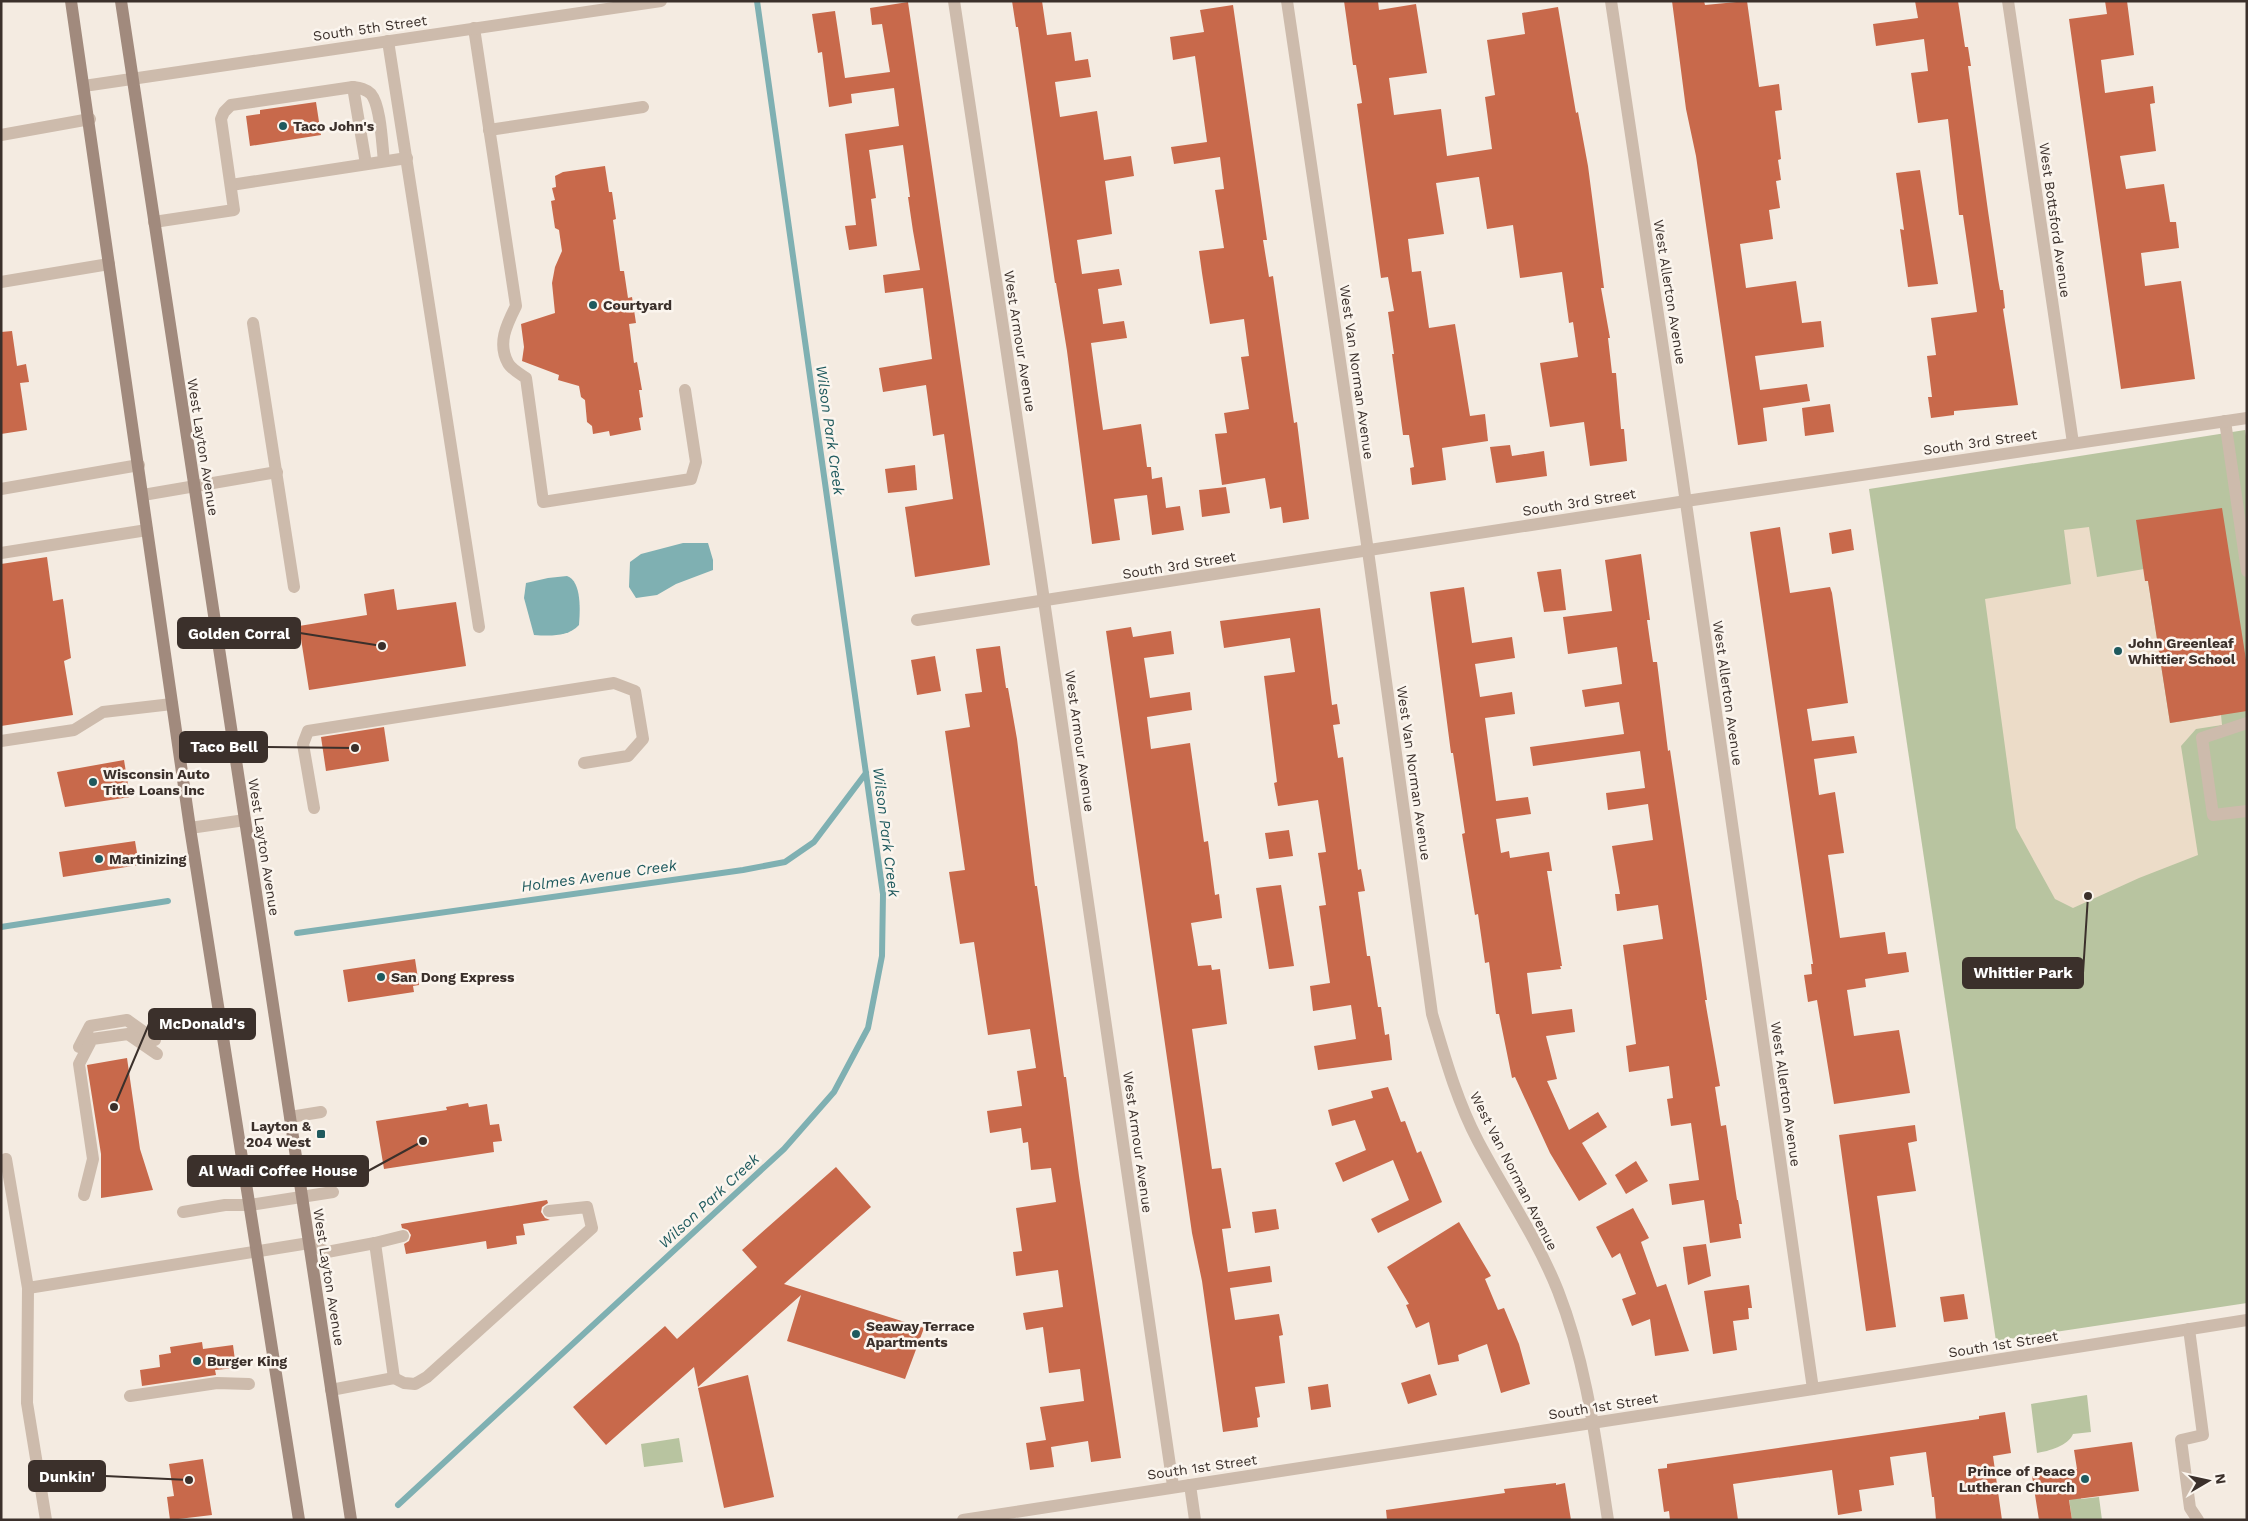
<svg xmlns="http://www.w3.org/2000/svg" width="2248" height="1521" font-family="'Work Sans',sans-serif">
	<rect width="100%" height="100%" fill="#f4ebe1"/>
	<g fill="#b8c4a0">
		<path d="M2245 430 2247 442V1303L1996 1341 1869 489Z"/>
		<path d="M2087 1395 2091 1432 2073 1434C2068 1446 2049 1451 2037 1453L2031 1404Z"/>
		<path d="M679 1438 683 1462 644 1467 641 1444Z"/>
		<path d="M2079 1482 2081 1499 2099 1497 2102 1520H2072L2067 1484Z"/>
	</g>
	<path fill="#ecdcc8" d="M2089 527 2097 577 2144 569 2148 581 2170 723 2221 715 2222 725 2196 729 2181 746 2198 855 2139 878 2073 908 2055 899 2016 828 1985 599 2071 584 2064 530Z"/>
	<g fill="#7fb0b2">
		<path d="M683 543H708L713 560V570L676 584 657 595 636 598 629 587 630 562 641 554Z"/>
		<path d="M567 576C582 581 580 612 579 625 568 637 550 636 534 635L524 598 526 583 548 578Z"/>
	</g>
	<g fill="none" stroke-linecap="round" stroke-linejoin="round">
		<g stroke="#7fb0b2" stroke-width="6">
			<path d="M1 927 168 901"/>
			<path d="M297 933 743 870 785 862 814 842 866 773"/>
			<path d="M398 1505 784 1149 834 1092 868 1028 882 956 883 894 757 1"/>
		</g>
	</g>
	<g fill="#c8694b">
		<path d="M1012 1H1042L1047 35 1071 32 1075 61 1088 59 1091 77 1055 82 1060 117 1097 111 1104 160 1131 156 1134 176 1105 181 1112 234 1077 240 1082 274 1119 269 1122 285 1098 289 1103 324 1124 321 1127 338 1091 343 1098 395 1103 430 1141 424 1147 467H1151L1152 479 1162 477 1166 508 1180 506 1184 530 1152 535 1147 495 1114 499 1120 540 1092 544 1067 351 1056 283H1055L1018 27H1016Z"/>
		<path d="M1344 1H1378L1379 10 1416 4 1427 73 1389 78 1394 115 1441 109 1447 156 1492 149 1485 97 1495 95 1487 40 1525 34 1522 13 1558 7 1576 113 1578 112 1588 166 1604 288H1601L1610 338H1608L1612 373H1616L1621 429H1624L1627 461 1590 466 1584 422 1550 427 1540 363 1578 357 1573 322 1569 323 1562 272 1520 278 1513 225 1487 229 1479 177H1478L1436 183 1444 234 1408 239 1412 272 1421 271 1429 328 1455 324 1470 416 1485 414 1488 441 1442 448 1446 480 1412 485 1410 468 1414 467 1409 435H1403L1392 354H1394L1388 312 1394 311 1388 277 1381 278 1357 104 1362 103 1356 65H1353Z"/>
		<path d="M1672 1H1704L1705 5 1747 1 1759 87 1779 84 1782 110 1775 111 1781 159 1778 160 1781 180 1776 181 1780 208 1769 210 1773 239 1740 244 1746 288 1796 281 1802 323 1821 321 1824 347 1755 356 1760 390 1807 384 1810 401 1763 408 1767 441 1738 445 1696 156 1686 109Z"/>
		<path d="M1915 1H1958L1965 47H1968L1971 66H1968L1988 211 1998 279 2000 290H2003L2005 308 2003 309 2018 405 1954 411V415L1931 418 1928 397H1932L1927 356 1936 355 1931 318 1977 312 1963 215H1959L1948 119 1918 123 1911 73 1928 71 1924 39 1876 46 1873 24 1918 18Z"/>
		<path d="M2105 1H2127L2134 55 2101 60 2105 93 2153 86 2155 103 2150 104 2156 151 2120 156 2126 189 2164 184 2170 222H2176L2179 248 2141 253 2145 286 2181 281 2195 379 2121 389 2069 19 2107 14Z"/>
		<path d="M908 2 990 565 915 577 905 507 953 499 944 434 933 436 926 385 883 392 879 368 932 359 923 288 885 293 883 275 920 270 913 231 908 197H910L903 145 869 150 876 198 871 199 877 246 849 250 845 226 856 225 845 134 899 126 894 88 851 94 852 103 829 107 822 52 818 53 812 14 835 11 845 78 890 72 882 24 872 25 870 8Z"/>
		<path d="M1233 5 1267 240H1263L1269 277 1273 276 1294 423 1297 422 1309 519 1283 523 1281 507 1270 509 1265 478 1222 485 1215 434 1227 433 1224 413 1249 409 1241 357 1249 356 1244 319 1210 324 1202 273 1199 251 1224 248 1215 190 1224 189 1220 157 1174 164 1171 147 1207 142 1195 56 1173 60 1170 37 1204 32 1200 10Z"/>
		<path d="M316 102 321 135 250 146 246 116 260 114V110Z"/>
		<path d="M605 166 609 192H612L616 219 613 220 620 271H624L628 298 632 297 636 323 629 324 634 363 637 362 642 390H639L643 417 639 418 641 430 610 436 609 431 593 434 592 426 587 422 585 400 581 397 579 386 558 380 559 375 522 361 524 347 521 324 555 313 552 283 555 267 562 251 559 230 555 228 551 201 555 200 552 188 556 187 555 176 563 172Z"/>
		<path d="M1920 170 1938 284 1908 287 1900 229 1904 230 1896 173Z"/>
		<path d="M12 331 17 366 26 364 29 382 20 383 27 430 1 434V332Z"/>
		<path d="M1830 404 1834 432 1805 436 1802 408Z"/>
		<path d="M1510 445 1512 456 1544 451 1547 476 1496 483 1490 447Z"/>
		<path d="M915 465 917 490 888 493 885 469Z"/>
		<path d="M1226 487 1230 513 1202 517 1199 490Z"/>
		<path d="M2222 508 2247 666V711L2170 723 2148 581H2145L2136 520Z"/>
		<path d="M1780 527 1790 593 1830 587 1832 593 1848 703 1807 709 1812 741 1854 736 1857 753 1814 759 1819 795 1835 792 1844 853 1828 855 1840 938 1885 932 1888 954 1906 952 1909 972 1865 979 1866 987 1847 990 1854 1036 1899 1030 1910 1093 1834 1104 1817 1000 1808 1002 1804 975 1812 974 1811 964H1813L1750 532Z"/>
		<path d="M1851 529 1854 550 1832 554 1829 533Z"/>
		<path d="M1641 554 1650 620H1647L1653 662H1657L1668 751 1670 750 1701 958 1707 1000H1705L1720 1086 1715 1087 1721 1126 1726 1125 1737 1200H1738L1742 1224H1739L1741 1238 1710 1243 1704 1200 1672 1205 1669 1184 1699 1180 1691 1123 1671 1126 1667 1099 1673 1098 1669 1066 1629 1072 1626 1046 1636 1044 1623 945 1663 939 1658 905 1617 911 1615 894H1620L1612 846 1653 840 1648 804 1608 810 1606 793 1645 788 1640 751 1533 766 1530 747 1624 734 1619 702 1585 707 1582 690 1622 684 1617 647 1568 654 1563 617 1612 611 1605 560Z"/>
		<path d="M47 557 53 601 63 599 71 658 64 661 73 715 1 726V564Z"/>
		<path d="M1561 569 1566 610 1544 612 1537 572Z"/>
		<path d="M1464 587 1472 643 1512 637 1515 658 1475 664 1480 697 1512 692 1515 714 1485 718 1496 801 1528 797 1531 814 1496 819 1501 853 1509 851 1510 858 1549 852 1552 871H1547L1562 966H1560L1561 969 1527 973 1532 1014 1572 1009 1575 1032 1546 1036 1557 1079 1547 1081 1569 1130 1598 1112 1607 1127 1582 1143 1607 1184 1579 1201 1550 1153 1515 1077 1512 1078 1499 1014H1496L1489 962 1485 963 1478 914 1475 915 1462 834 1465 833 1453 753H1451L1430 592Z"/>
		<path d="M394 589 397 610 456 602 466 666 309 690 299 626 367 615 364 594Z"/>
		<path d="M1320 608 1332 705 1337 704 1340 724 1333 725 1338 758 1343 757 1358 870 1361 869 1365 891 1358 892 1367 956H1370L1378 1007H1381L1385 1035 1389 1034 1392 1060 1318 1070 1314 1046 1356 1039 1351 1005 1313 1011 1310 986 1330 983 1319 906 1326 905 1318 853 1326 852 1318 800 1278 806 1274 783 1277 782 1264 676 1295 672 1290 638 1224 648 1220 621Z"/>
		<path d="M1131 627 1133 637 1171 631 1174 654 1144 658 1150 698 1190 692 1192 710 1147 717 1151 749 1190 743 1204 842 1208 841 1215 895 1219 894 1222 918 1191 923 1198 966 1211 965 1212 970 1220 969 1227 1024 1192 1029 1212 1169 1221 1168 1231 1228 1222 1229 1228 1272 1270 1266 1272 1282 1230 1288 1235 1320 1279 1314 1283 1335 1279 1336 1285 1383 1255 1387 1260 1417 1257 1418 1258 1427 1223 1432 1202 1281 1192 1233 1106 631Z"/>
		<path d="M1000 646 1006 688H1008L1017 739 1035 886H1037L1064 1077H1066L1079 1176 1121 1458 1091 1462 1088 1441 1051 1447 1054 1467 1030 1470 1026 1443 1046 1440 1040 1407 1084 1401 1080 1369 1049 1373 1043 1327 1026 1330 1023 1313 1063 1307 1058 1270 1016 1276 1013 1252 1022 1251 1016 1208 1056 1202 1051 1168 1031 1170 1028 1142 1023 1143 1021 1128 990 1133 987 1111 1022 1106 1017 1071 1036 1068 1030 1029 988 1035 974 942 960 944 949 872 965 870 945 731 970 727 965 694 982 692 976 649Z"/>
		<path d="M935 656 941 691 917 695 911 660Z"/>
		<path d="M384 727 389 761 326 771 321 737Z"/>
		<path d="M124 760 130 797 65 807 57 772Z"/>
		<path d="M1289 830 1293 856 1269 859 1265 833Z"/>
		<path d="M135 841 139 865 63 877 59 852Z"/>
		<path d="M1281 885 1294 966 1269 969 1256 888Z"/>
		<path d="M415 959 419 985 413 986 414 992 348 1002 343 970Z"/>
		<path d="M127 1058 140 1149 153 1190 101 1198V1154L87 1065Z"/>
		<path d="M1388 1087 1401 1122 1405 1121 1417 1153 1421 1151 1442 1202 1378 1233 1371 1219 1409 1200 1393 1160 1343 1182 1335 1163 1366 1150 1355 1120 1332 1126 1328 1110 1373 1098 1371 1091Z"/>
		<path d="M468 1103 469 1107 487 1104 490 1125 499 1124 502 1141 493 1142 494 1152 384 1169 376 1121 447 1110 446 1107Z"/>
		<path d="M1915 1125 1917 1141 1908 1143 1916 1191 1877 1196 1896 1327 1866 1331 1839 1135Z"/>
		<path d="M1636 1161 1648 1181 1626 1194 1615 1175Z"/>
		<path d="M836 1167 871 1207 784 1284 924 1328 905 1379 787 1341 801 1295 698 1387 694 1367 606 1445 573 1407 665 1326 677 1339 757 1267 742 1250Z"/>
		<path d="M547 1200 548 1203 542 1207 541 1212 545 1218 550 1220 523 1224 525 1235 516 1236 517 1244 487 1249 486 1241 406 1254 404 1244 409 1241 411 1235 408 1230 402 1228 401 1224Z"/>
		<path d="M1633 1208 1649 1238 1641 1242 1657 1287 1666 1284 1689 1351 1655 1356 1650 1319 1632 1326 1622 1299 1636 1294 1620 1253 1612 1258 1596 1227Z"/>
		<path d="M1276 1209 1279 1229 1255 1233 1252 1212Z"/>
		<path d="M1459 1222 1491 1276 1485 1279 1498 1310 1504 1308 1519 1344 1530 1384 1501 1393 1487 1344 1458 1355 1459 1361 1438 1365 1429 1322 1416 1328 1406 1305 1409 1304 1387 1267Z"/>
		<path d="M1706 1244 1711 1276 1688 1285 1683 1247Z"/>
		<path d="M1749 1285 1752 1308H1748L1749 1319 1733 1321 1737 1350 1713 1354 1704 1291Z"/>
		<path d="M1964 1294 1968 1319 1944 1322 1940 1297Z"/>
		<path d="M202 1342 203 1349 233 1345 236 1368 215 1370 216 1375 142 1386 140 1370 160 1367 159 1355 171 1353 170 1347Z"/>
		<path d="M1430 1374 1437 1395 1408 1404 1401 1383Z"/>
		<path d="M748 1375 774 1497 724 1508 698 1388Z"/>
		<path d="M1328 1384 1331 1407 1311 1410 1308 1387Z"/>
		<path d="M2005 1412 2011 1453 1993 1456 2002 1520H1936L1934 1497H1932L1926 1452 1890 1457 1894 1485 1859 1490 1862 1511 1838 1515 1832 1470 1733 1484 1738 1520H1670L1669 1511 1664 1512 1658 1469 1667 1468V1464L1979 1419V1416Z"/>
		<path d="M2132 1442 2139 1491 2069 1500 2072 1520H2039L2032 1476 2077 1469 2074 1450Z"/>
		<path d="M203 1459 212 1515 170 1520 167 1497 174 1496 169 1464Z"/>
		<path d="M1556 1483V1485L1565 1483 1571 1520H1387L1386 1510 1505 1493 1504 1489Z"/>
	</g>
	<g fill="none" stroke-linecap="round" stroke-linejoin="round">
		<g stroke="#cdbbac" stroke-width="12">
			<path d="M474 28 516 306C507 324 497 343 508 363 511 369 520 374 526 378L543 502 691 479 696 462 685 390"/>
			<path d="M388 41 479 627"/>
			<path d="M353 87 366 164"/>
			<path d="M489 130 643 107"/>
			<path d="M1 135 90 119"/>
			<path d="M231 185 407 158"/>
			<path d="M154 222 234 210 221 119 224 112 231 105 353 87C360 88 366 89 371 94 381 106 382 145 384 161"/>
			<path d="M1 282 109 264"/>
			<path d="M253 323 294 587"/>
			<path d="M2225 421 2247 571"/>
			<path d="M1 489 139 465"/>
			<path d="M143 495 277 472"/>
			<path d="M1 553 147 530"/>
			<path d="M2247 723 2202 738 2213 815 2247 811"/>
			<path d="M1 741 74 730 103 712 172 704"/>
			<path d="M314 808 303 744 308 731 614 683 635 691 643 739 628 756 584 763"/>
			<path d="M190 828 245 820"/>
			<path d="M79 1047 90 1026 127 1020 155 1040"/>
			<path d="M290 1117 321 1112"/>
			<path d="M6 1159 28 1288 309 1243 327 1252 375 1243 403 1236"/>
			<path d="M84 1195 93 1159 79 1064 92 1039 128 1034 157 1054"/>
			<path d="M183 1212 225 1205H250L333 1192"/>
			<path d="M375 1243 394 1378"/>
			<path d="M28 1288 27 1403 46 1520"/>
			<path d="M2189 1329 2203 1435 2181 1440 2190 1508 2198 1520"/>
			<path d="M331 1390 394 1378 404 1383 415 1384 427 1377 592 1228 587 1207 549 1211"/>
			<path d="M130 1396 217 1383 249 1384"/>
			<path d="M1190 1485 1195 1520"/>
		</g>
		<g stroke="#cdbbac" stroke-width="12">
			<path d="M954 1 1040 573 1173 1486"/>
			<path d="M1287 1 1368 551 1432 1014C1445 1058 1457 1101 1478 1141 1505 1192 1537 1238 1558 1291 1587 1365 1596 1443 1608 1520"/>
			<path d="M1611 1 1682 475 1813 1389"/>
			<path d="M2008 1 2073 443"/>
			<path d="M84 86 661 1"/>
			<path d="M917 620 1686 501 2247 418"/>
			<path d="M963 1520 1813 1389 2247 1320"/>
		</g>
		<g stroke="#a18a7d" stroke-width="12">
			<path d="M71 1 190 828 299 1520"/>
			<path d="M121 1 351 1520"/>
		</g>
	</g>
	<g fill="#1f5a5e" stroke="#fbf5ee" stroke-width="2">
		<circle cx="283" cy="126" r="5"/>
		<circle cx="593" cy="305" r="5"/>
		<circle cx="2118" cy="651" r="5"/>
		<circle cx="93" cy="782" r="5"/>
		<circle cx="99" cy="859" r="5"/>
		<circle cx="381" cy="977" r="5"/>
		<rect x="316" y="1129" width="10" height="10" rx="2.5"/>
		<circle cx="856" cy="1334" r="5"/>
		<circle cx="197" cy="1361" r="5"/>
		<circle cx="2085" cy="1479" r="5"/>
	</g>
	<g text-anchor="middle" stroke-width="5" stroke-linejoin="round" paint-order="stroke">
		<g font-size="14" fill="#3b302b" stroke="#fbf5ee">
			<text transform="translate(370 28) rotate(-8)" y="5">South 5th Street</text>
			<text transform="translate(2055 220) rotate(82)" y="5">West Bottsford Avenue</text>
			<text transform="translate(1670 292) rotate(81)" y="5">West Allerton Avenue</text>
			<text transform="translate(1020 341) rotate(81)" y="5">West Armour Avenue</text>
			<text transform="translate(1357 372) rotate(82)" y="5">West Van Norman Avenue</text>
			<text transform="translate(1980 442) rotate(-8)" y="5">South 3rd Street</text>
			<text transform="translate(203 447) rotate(81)" y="5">West Layton Avenue</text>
			<text transform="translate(1579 502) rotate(-9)" y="5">South 3rd Street</text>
			<text transform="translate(1179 565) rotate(-9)" y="5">South 3rd Street</text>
			<text transform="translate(1728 693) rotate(82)" y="5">West Allerton Avenue</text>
			<text transform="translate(1080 741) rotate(82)" y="5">West Armour Avenue</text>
			<text transform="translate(1414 773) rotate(82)" y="5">West Van Norman Avenue</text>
			<text transform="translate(264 847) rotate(81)" y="5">West Layton Avenue</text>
			<text transform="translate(1786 1094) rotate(82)" y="5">West Allerton Avenue</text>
			<text transform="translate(1138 1142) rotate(82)" y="5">West Armour Avenue</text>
			<text transform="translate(1514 1171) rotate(63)" y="5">West Van Norman Avenue</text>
			<text transform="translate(329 1277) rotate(81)" y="5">West Layton Avenue</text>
			<text transform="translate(2003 1344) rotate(-9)" y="5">South 1st Street</text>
			<text transform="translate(1603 1406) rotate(-9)" y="5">South 1st Street</text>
			<text transform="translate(1202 1467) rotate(-8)" y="5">South 1st Street</text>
		</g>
		<g font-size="14" font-weight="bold" fill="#3b302b" stroke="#fbf5ee" text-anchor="start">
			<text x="293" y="131">Taco John's</text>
			<text x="603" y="310">Courtyard</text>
			<text x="2128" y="648">John Greenleaf<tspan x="2128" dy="16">Whittier School</tspan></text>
			<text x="103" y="779">Wisconsin Auto<tspan x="103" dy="16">Title Loans Inc</tspan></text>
			<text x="109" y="864">Martinizing</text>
			<text x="391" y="982">San Dong Express</text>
			<text x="311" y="1131" text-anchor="end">Layton &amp;<tspan x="311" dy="16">204 West</tspan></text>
			<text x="866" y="1331">Seaway Terrace<tspan x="866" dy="16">Apartments</tspan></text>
			<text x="207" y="1366">Burger King</text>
			<text x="2075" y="1476" text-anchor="end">Prince of Peace<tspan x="2075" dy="16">Lutheran Church</tspan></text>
		</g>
		<g font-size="15" font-style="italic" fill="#1f5a5e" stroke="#fbf5ee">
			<text transform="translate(830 430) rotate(82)" y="5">Wilson Park Creek</text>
			<text transform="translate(886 832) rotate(83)" y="5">Wilson Park Creek</text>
			<text transform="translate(599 876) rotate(-8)" y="5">Holmes Avenue Creek</text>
			<text transform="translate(709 1201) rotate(-43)" y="5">Wilson Park Creek</text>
		</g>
	</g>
	<path fill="none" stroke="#3b302b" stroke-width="2" d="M382 646L300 633M355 748L267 747M2088 896L2083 973M114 1107L149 1024M423 1141L368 1171M189 1480L105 1476"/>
	<g fill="#3b302b" stroke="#fbf5ee" stroke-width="2">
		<circle cx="382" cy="646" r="5"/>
		<circle cx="355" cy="748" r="5"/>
		<circle cx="2088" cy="896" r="5"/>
		<circle cx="114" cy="1107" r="5"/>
		<circle cx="423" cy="1141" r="5"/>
		<circle cx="189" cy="1480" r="5"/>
	</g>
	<g fill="#3b302b" stroke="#3b302b" stroke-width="2">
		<rect x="178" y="618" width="122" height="30" rx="5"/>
		<rect x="180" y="732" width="87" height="30" rx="5"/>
		<rect x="1963" y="958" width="120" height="30" rx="5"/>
		<rect x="149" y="1009" width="106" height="30" rx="5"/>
		<rect x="188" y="1156" width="180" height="30" rx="5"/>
		<rect x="29" y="1461" width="76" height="30" rx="5"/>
	</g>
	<g font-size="15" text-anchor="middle" font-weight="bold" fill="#fff">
		<text x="239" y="639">Golden Corral</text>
		<text x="224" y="752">Taco Bell</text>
		<text x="2023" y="978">Whittier Park</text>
		<text x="202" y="1029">McDonald's</text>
		<text x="278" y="1176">Al Wadi Coffee House</text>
		<text x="67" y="1482">Dunkin'</text>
	</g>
	<rect width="2248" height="1521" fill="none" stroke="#3b302b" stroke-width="5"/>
	<g transform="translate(2208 1481) rotate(81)" stroke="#fbf5ee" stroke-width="4" paint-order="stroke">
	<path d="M0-4L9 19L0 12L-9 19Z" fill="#3b302b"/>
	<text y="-8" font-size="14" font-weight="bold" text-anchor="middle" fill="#3b302b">N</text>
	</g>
</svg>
